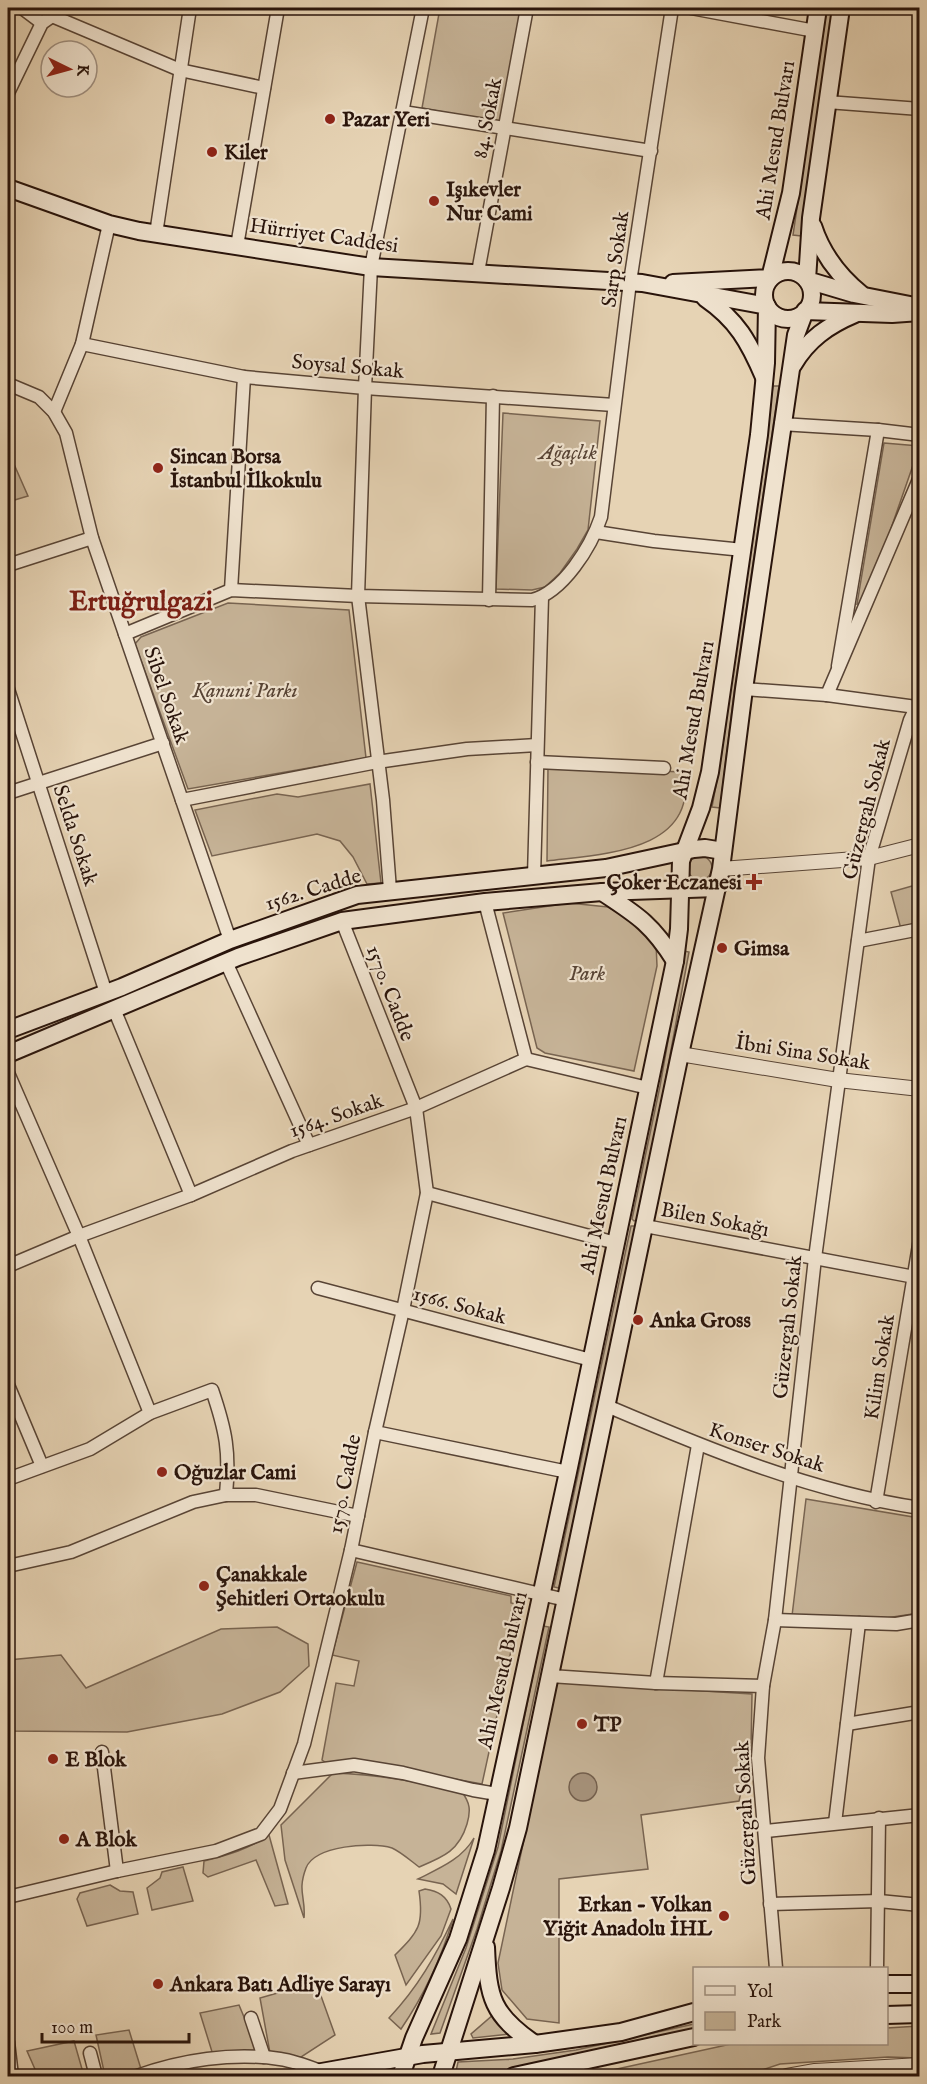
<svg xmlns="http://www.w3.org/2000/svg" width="927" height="2084" font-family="'IM FELL English',serif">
	<rect width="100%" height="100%" fill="#e6d3b4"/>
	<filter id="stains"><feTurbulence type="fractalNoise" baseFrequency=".00333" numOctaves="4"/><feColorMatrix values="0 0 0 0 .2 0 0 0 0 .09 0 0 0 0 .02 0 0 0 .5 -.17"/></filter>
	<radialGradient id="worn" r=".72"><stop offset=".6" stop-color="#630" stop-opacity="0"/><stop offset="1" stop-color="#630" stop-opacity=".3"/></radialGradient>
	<g fill="#c6b397" stroke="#786451" stroke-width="1.5">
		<path d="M440 8H523L502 123 422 108Z"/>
		<path d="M827 8H833L801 236 793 235Z"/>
		<path d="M773 386H779L734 693 720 808 712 807 721 758Z"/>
		<path d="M503 413 600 421 588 530 577 549 560 573 545 587 532 590 496 589Z"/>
		<path d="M884 443 919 446V448L880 560 863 603 857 604Z"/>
		<path d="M8 457 13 462 28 496 8 502Z"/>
		<path d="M228 603 349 610 366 758 188 789 135 644 141 637Z"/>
		<path d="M548 767 684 772C699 852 602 854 547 861Z"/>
		<path d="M370 784 381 883 367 884 353 857 340 841 317 834 212 856 195 810 277 794 298 797Z"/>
		<circle cx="700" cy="868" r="12"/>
		<path d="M919 884V924L901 929 891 892Z"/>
		<path d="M569 903 608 907 638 925 656 943 657 966 634 1071 545 1053 537 1048 503 913Z"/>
		<path d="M684 951 689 952 664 1088 637 1220 634 1221 632 1219 660 1086Z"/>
		<path d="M631 1226H634L636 1228 559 1588 554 1587Z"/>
		<path d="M806 1499 919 1518V1613L886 1618 792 1616Z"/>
		<path d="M357 1562 511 1596V1603L521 1605 482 1784 361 1762 328 1764 322 1760 336 1683 354 1686 359 1661 332 1655Z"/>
		<path d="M543 1626 549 1627 501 1851 477 1929 440 2033 431 2034 466 1948 498 1847Z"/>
		<path d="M277 1627 308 1644 309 1666 280 1692 222 1714 127 1732 8 1731V1660L61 1655 86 1688 221 1629Z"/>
		<path d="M557 1682 752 1694 751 1749 739 1801 641 1815 648 1869 559 1879V2023L527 2019 502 1990 498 1963Z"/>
		<path d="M333 1773C377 1774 420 1782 462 1792 470 1803 471 1810 467 1824 459 1851 443 1857 419 1867 411 1861 401 1852 392 1848 371 1842 315 1845 306 1868 297 1892 306 1897 304 1918L285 1860 281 1825Z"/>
		<path d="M269 1835 288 1904 275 1906 256 1860 208 1877 203 1873 204 1861C228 1855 249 1849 269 1835Z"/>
		<path d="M474 1838 456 1894 443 1884 418 1879C440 1868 462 1859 474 1838Z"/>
		<path d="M183 1867 193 1901 152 1910 147 1888 160 1878 162 1872Z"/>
		<path d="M110 1885 120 1891 133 1892 138 1914 87 1926 77 1899 80 1893Z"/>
		<path d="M425 1889C438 1891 447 1896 451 1909L441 1936 406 1985 395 1955C419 1931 424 1925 419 1891Z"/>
		<path d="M453 1919C441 1959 425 1994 401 2029L389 2018C418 1987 435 1957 453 1919Z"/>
		<path d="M316 1982 335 2035 295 2061 270 2053 260 1998Z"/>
		<path d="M239 2005 259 2053 213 2055 200 2013Z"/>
		<path d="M493 2015 498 2023 511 2034 473 2038 471 2034Z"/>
		<path d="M694 2024V2031L478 2076H455L458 2062 513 2059 576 2050Z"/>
		<path d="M919 2026V2058L888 2057 780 2064 744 2076H585L731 2044H886L887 2028Z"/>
		<path d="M129 2030 141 2069 129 2076H105L96 2035Z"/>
		<path d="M74 2041 84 2076H38L27 2051Z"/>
	</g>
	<circle fill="#a6927b" stroke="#74604e" stroke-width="1.5" cx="583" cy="1787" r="14"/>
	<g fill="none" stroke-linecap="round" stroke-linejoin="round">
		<defs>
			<g id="minor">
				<path d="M22 8 42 23"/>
				<path d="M691 8 815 31"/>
				<path d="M52 16 180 70 264 88"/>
				<path d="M8 93 42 23 52 16 60 8"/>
				<path d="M827 102 920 109"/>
				<path d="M403 112 651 151"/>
				<path d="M156 234 190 8"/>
				<path d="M237 246 278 8"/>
				<path d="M478 272 527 8"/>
				<path d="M82 344 244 377 365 388 614 405"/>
				<path d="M8 384 39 397 54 412 66 433 92 538 230 940"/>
				<path d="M54 412 82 344 109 224"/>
				<path d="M781 424 878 430 920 435"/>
				<path d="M596 532 654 541 743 550"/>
				<path d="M8 565 92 538"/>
				<path d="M231 590 244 377"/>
				<path d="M489 600 493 396"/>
				<path d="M125 634 231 590 358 596 532 600C563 592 591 547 601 517L630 282 672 8"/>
				<path d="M838 666 878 430"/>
				<path d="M8 689 106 993"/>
				<path d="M744 689 827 695 916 707"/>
				<path d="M827 695 920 477"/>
				<path d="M537 762 664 768"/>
				<path d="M8 793 163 743"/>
				<path d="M182 800 377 762 467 749 537 745"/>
				<path d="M534 876 542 597"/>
				<path d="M390 890 383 800 358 596 365 388 371 267 423 8"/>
				<path d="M858 941 920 929"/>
				<path d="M226 962 309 1145"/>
				<path d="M114 1009 191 1195"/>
				<path d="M526 1059 648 1088"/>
				<path d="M8 1073 79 1236 150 1413"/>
				<path d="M427 1193 616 1243"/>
				<path d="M645 1226 920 1278"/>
				<path d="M8 1266 79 1236 191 1195 292 1151 416 1108 526 1059 485 902"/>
				<path d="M318 1288 591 1360"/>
				<path d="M8 1385 42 1466"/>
				<path d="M607 1406C708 1449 811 1492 920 1508"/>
				<path d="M375 1432 568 1472"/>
				<path d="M8 1479 90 1449 150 1413 212 1390C226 1431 230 1452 226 1495"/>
				<path d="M876 1502 920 1239"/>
				<path d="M351 1550 566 1600"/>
				<path d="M8 1566 71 1552 193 1502 226 1495H256L358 1516"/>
				<path d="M775 1620 896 1624 920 1620"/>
				<path d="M550 1676 656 1683 763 1686"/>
				<path d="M656 1683 698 1445"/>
				<path d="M847 1724 920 1712"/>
				<path d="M102 1752 117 1871"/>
				<path d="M293 1773 354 1765 403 1773 473 1790 497 1794"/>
				<path d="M835 1823 859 1623"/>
				<path d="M766 1831 920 1815"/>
				<path d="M8 1897 117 1871 216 1851 261 1834 280 1809 304 1744 351 1550 375 1432 403 1310 427 1193 416 1108 342 921"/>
				<path d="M770 1904 879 1901 920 1905"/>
				<path d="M776 1968 758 1758 763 1686 775 1620 815 1258 869 858 910 720 920 699"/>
				<path d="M877 1968 879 1818"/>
				<path d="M251 2018 264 2057"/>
				<path d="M8 2042 12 2076"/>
				<path d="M90 2053 96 2076"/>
				<path d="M137 2076C181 2060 233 2052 280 2059 294 2061 307 2066 320 2071"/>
			</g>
			<g id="tertiary">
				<path d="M721 869 869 858 920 845"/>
				<path d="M680 1054 838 1080 920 1089"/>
				<path d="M787 2076 815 2071 920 2065"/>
			</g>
			<g id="secondary">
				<path d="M841 8 811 218 807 280 854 294 915 306"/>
				<path d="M8 188 109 224 139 231 371 267 642 283 767 306 766 363 759 435 710 772 701 808 681 861 679 929 675 961 568 1472 486 1850 458 1939 414 2038 401 2076"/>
				<path d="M813 226C822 254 839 276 861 294"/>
				<circle cx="788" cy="295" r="24"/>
				<path d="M673 283 770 278 791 193 818 8"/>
				<path d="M705 298C737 320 749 342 764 377"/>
				<path d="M793 365C808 339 829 325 855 314"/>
				<path d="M602 892C637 915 652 924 675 961"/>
				<path d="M8 1030 122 987 230 940 357 895 606 868 694 849 705 848 723 851"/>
				<path d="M8 1054 238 957 342 921 485 902 602 892 717 888"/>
				<path d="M486 1947C488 1998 492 2015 535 2044"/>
				<path d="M886 1984H920"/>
				<path d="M886 2015 920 2014"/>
				<path d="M299 2076 423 2054 535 2044 621 2032 694 2012"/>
				<path d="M441 2076 501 1888 518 1828 680 1054 721 869 744 689 796 335 805 311 892 314 920 312"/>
				<path d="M514 2076 694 2037"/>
			</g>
		</defs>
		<use href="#minor" stroke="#584435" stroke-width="15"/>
		<use href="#tertiary" stroke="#584435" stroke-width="16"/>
		<use href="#secondary" stroke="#29140b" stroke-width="20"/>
		<use href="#minor" stroke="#efe2ce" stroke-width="12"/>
		<use href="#tertiary" stroke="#efe2ce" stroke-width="14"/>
		<use href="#secondary" stroke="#efe2ce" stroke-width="16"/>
	</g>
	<g fill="#8f2418" stroke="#efe2ce" stroke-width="2">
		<circle cx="330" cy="119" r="6"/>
		<circle cx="212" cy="152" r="6"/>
		<circle cx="434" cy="201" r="6"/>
		<circle cx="158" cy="468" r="6"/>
		<path d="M751 873h6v6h6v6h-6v6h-6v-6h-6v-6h6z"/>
		<circle cx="722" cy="948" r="6"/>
		<circle cx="638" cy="1320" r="6"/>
		<circle cx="162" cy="1472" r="6"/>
		<circle cx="204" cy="1586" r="6"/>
		<circle cx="582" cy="1724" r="6"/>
		<circle cx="53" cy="1759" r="6"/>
		<circle cx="64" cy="1839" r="6"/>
		<circle cx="724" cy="1916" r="6"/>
		<circle cx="158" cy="1984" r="6"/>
	</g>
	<g text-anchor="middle" stroke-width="4.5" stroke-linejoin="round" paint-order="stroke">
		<g font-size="21" fill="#29140b" stroke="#efe2ce">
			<text transform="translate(487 118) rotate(-79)" y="7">84. Sokak</text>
			<text transform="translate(775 140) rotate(-81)" y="7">Ahi Mesud Bulvarı</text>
			<text transform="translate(324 235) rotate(8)" y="7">Hürriyet Caddesi</text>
			<text transform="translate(615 259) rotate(-82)" y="7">Sarp Sokak</text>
			<text transform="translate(348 366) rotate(5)" y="7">Soysal Sokak</text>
			<text transform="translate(167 695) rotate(71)" y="7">Sibel Sokak</text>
			<text transform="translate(693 720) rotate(-80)" y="7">Ahi Mesud Bulvarı</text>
			<text transform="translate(866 809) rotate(-76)" y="7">Güzergah Sokak</text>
			<text transform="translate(76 835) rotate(72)" y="7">Selda Sokak</text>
			<text transform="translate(313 889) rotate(-17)" y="7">1562. Cadde</text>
			<text transform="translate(391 993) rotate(69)" y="7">1570. Cadde</text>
			<text transform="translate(803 1052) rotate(9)" y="7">İbni Sina Sokak</text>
			<text transform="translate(336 1115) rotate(-19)" y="7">1564. Sokak</text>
			<text transform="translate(603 1195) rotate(-78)" y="7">Ahi Mesud Bulvarı</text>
			<text transform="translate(715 1219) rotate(11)" y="7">Bilen Sokağı</text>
			<text transform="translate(460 1305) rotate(15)" y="7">1566. Sokak</text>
			<text transform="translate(787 1327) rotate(-84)" y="7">Güzergah Sokak</text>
			<text transform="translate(879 1367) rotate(-81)" y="7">Kilim Sokak</text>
			<text transform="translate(767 1447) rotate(18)" y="7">Konser Sokak</text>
			<text transform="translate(344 1484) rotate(-79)" y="7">1570. Cadde</text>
			<text transform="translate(502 1670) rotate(-77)" y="7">Ahi Mesud Bulvarı</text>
			<text transform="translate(745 1813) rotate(-93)" y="7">Güzergah Sokak</text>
		</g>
		<g font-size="21" font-weight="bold" fill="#29140b" stroke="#efe2ce" text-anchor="start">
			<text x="342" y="126">Pazar Yeri</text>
			<text x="224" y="159">Kiler</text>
			<text x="446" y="196">Işıkevler<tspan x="446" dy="24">Nur Cami</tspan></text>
			<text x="170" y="463">Sincan Borsa<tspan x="170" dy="24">İstanbul İlkokulu</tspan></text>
			<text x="742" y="889" text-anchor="end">Çoker Eczanesi</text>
			<text x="734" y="955">Gimsa</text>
			<text x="650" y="1327">Anka Gross</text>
			<text x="174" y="1479">Oğuzlar Cami</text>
			<text x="216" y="1581">Çanakkale<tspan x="216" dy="24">Şehitleri Ortaokulu</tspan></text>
			<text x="594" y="1731">TP</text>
			<text x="65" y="1766">E Blok</text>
			<text x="76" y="1846">A Blok</text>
			<text x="712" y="1911" text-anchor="end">Erkan - Volkan<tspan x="712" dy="24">Yiğit Anadolu İHL</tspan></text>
			<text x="170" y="1991">Ankara Batı Adliye Sarayı</text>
		</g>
		<g font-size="21" font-style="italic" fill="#584435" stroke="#efe2ce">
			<text x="568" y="459">Ağaçlık</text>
			<text x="245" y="697">Kanuni Parkı</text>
			<text x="587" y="980">Park</text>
		</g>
		<g font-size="27" font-weight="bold" fill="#7a1f14" stroke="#efe2ce">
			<text x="141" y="610">Ertuğrulgazi</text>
		</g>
	</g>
	<rect width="927" height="2084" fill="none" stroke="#e6d3b4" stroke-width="30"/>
	<rect x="9" y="9" width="909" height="2066" fill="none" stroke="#29140b" stroke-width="3"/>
	<rect x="15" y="15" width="897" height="2054" fill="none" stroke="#29140b" stroke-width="1.5"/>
	<rect x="693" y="1967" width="195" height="78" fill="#efe2ce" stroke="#a09080" stroke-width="1.5"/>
	<rect x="705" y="1986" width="30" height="9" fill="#efe2ce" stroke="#a09080" stroke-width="1.5"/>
	<text x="747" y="1997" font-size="18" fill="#29140b">Yol</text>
	<rect x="705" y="2012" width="30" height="18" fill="#c6b397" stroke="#a09080" stroke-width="1.5"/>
	<text x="747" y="2027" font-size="18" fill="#29140b">Park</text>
	<g transform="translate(69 69) rotate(95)"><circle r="28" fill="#efe2ce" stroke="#a09080" stroke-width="1.5"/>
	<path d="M0-4.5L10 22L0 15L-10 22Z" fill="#8f2418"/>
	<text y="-9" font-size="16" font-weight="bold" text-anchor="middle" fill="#29140b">K</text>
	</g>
	<path d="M42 2033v9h147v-9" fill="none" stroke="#29140b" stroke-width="3"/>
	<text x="51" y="2033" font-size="18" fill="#29140b" stroke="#efe2ce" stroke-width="4.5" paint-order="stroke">100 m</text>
	<rect width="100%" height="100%" filter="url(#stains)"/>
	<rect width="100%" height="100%" fill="url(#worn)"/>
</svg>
